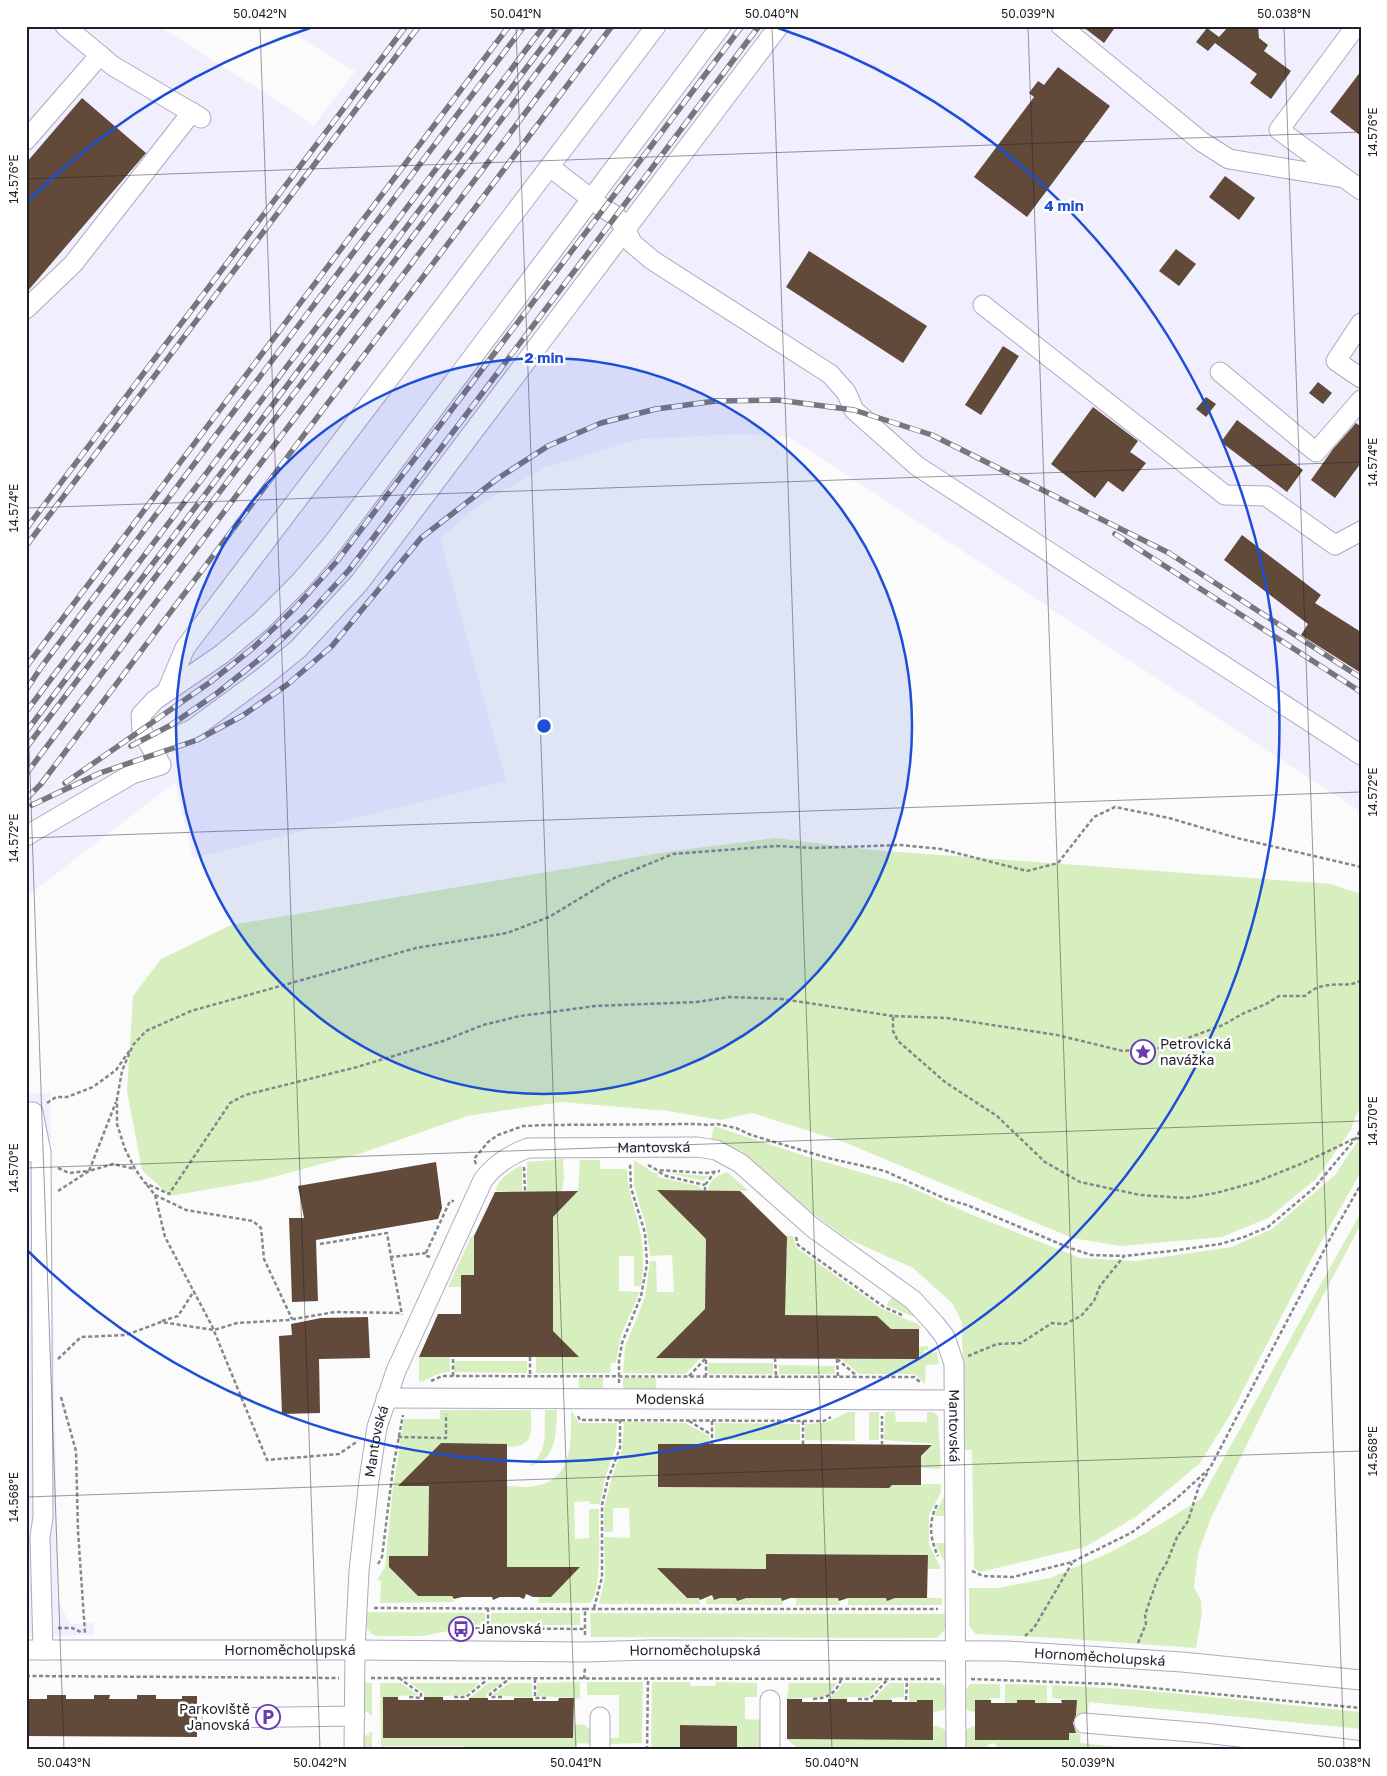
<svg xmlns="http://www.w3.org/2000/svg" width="1387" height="1776" font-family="'Golos Text',sans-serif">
	<rect width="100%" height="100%" fill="#fbfbfb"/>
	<g fill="#f1eefd">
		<path d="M26 26H159L307 120 313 127 356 70 347 67 283 26H1361V812L789 437 738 434 640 439 546 467 486 500 440 538 506 781 193 858 175 782 26 897Z"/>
		<path d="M26 1093H50L58 1600 70 1624 94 1623V1635L26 1636Z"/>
	</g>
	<g fill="#d7efbf">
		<path d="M775 838 873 850 1331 884 1361 894V1107L1355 1117 1351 1130 1316 1179 1268 1218 1222 1237 1121 1246 1072 1238 844 1142 752 1113 721 1120 668 1111 561 1102 467 1116 362 1153 262 1180 170 1196 142 1170 127 1091 133 996 161 959 231 925 673 851Z"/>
		<path d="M714 1126 811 1158 905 1185 968 1213 1080 1258 1135 1261 1232 1247 1272 1229 1335 1175 1361 1136V1172L1313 1256 1230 1415 1200 1463 1137 1516 1085 1547 980 1572 974 1568 972 1450H964L962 1322 952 1303 913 1268 846 1238 784 1192 742 1151 711 1139Z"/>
		<path d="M563 1159 564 1177 562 1191H527V1162Z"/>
		<path d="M580 1160H600V1169H627C627 1191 636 1210 640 1231 644 1249 644 1268 641 1286H634V1256H619V1291L640 1292 621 1335 616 1363H611L610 1373H536V1357L553 1331V1217L578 1191Z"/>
		<path d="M634 1160 654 1173H658V1177L699 1186 704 1191H658L700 1234H706L705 1315 701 1358 685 1374 623 1373 625 1347 645 1297 650 1261H656L657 1292H674L672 1255 650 1256 646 1226 634 1186Z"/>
		<path d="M522 1165V1191H495C499 1178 510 1171 522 1165Z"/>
		<path d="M727 1172 749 1191H708C708 1181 719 1174 727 1172Z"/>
		<path d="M668 1173 705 1176H709L704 1181Z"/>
		<path d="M1361 1212V1224L1281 1375 1211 1518 1198 1553 1194 1588 1201 1600 1202 1614 1196 1648 1057 1638 976 1634 969 1626V1588H998L1050 1578 1109 1553 1144 1534 1201 1499Z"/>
		<path d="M475 1235 474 1275H461V1287H448L471 1237Z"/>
		<path d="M785 1236H793L797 1248 882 1309 918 1324 921 1328 919 1329H891L877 1316 785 1315V1290H787V1286H785V1252H787V1248H785Z"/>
		<path d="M893 1296 919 1319 886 1305Z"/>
		<path d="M928 1346V1350H924V1354L937 1352 939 1364 926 1365 925 1384 915 1374H859L841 1359H919L910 1347Z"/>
		<path d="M419 1357H450V1372C434 1372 432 1380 419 1382Z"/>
		<path d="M454 1361H527V1373L454 1372Z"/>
		<rect x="708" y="1363" width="65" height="11"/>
		<path d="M779 1365 835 1366V1374H779Z"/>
		<rect x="579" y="1378" width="24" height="12"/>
		<rect x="623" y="1378" width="33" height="12"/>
		<path d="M440 1410H531C531 1433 535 1446 508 1447L507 1444 441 1443 398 1486H429L428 1556H389V1567L418 1596H452L454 1602 380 1603 381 1581 377 1580 385 1567 393 1487 404 1419H440Z"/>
		<path d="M545 1410H557C556 1433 557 1462 528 1466 549 1453 544 1432 545 1410Z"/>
		<path d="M571 1410 579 1423H617L616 1446 605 1478 600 1504H590L589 1501 574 1502 575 1539 589 1538V1509H599C598 1527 603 1592 590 1603H538L539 1597H551L580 1567H507V1486C516 1486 526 1488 535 1486 574 1479 571 1441 571 1410Z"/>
		<path d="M895 1411 896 1422H927V1412H933L938 1416 941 1469 912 1467 934 1444 884 1440 885 1412Z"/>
		<path d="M848 1412H855V1441L805 1440V1424L825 1423Z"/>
		<rect x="869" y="1412" width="10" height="28"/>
		<path d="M624 1422 685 1423 709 1436 710 1444H658V1487L889 1488 892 1485 941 1484V1492L929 1515V1544L941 1569H928V1555L766 1554V1569L658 1568 686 1598H699L700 1604H599L605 1577 604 1537 630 1538 629 1508H613V1532H604V1508L611 1480 622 1450Z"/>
		<path d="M715 1423 800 1424V1440H715Z"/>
		<path d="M946 1493V1516H934Z"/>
		<path d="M935 1543H947V1567Z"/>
		<path d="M706 1598H713L714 1600 720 1598H781L783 1601V1605L706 1604Z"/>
		<path d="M796 1598H838L840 1605H796Z"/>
		<path d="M848 1598H886L887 1601 895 1598H942V1605H848Z"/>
		<path d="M365 1612 485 1613V1624L474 1625 473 1620H456V1624L453 1625 454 1630 423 1636H377C365 1632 365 1624 365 1612Z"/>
		<rect x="491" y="1613" width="89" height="12"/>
		<path d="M590 1613 947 1614C947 1625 946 1632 936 1638L591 1637Z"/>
		<path d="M580 1682V1698L575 1699V1710H574V1698L537 1696V1683Z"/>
		<path d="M587 1682H643L642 1743 607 1744 608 1738H619V1695H587Z"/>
		<path d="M652 1682H690L691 1686H715L716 1682 757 1683V1697H745V1719L763 1720V1750H737V1726L680 1725V1750H651Z"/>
		<path d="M361 1683H372V1715H369V1712H361Z"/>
		<path d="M380 1683H401L418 1695 398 1696 383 1738H573L574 1724 585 1725 591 1730 594 1744 577 1743 576 1747H504V1750H464V1746H381Z"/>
		<path d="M410 1683H480L465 1695 443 1696 442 1697H425L424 1693Z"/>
		<path d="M488 1683H502L487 1693V1698H470Z"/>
		<path d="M510 1683H532V1698L492 1695Z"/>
		<path d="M789 1683H837L829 1694 822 1697 787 1699Z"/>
		<path d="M843 1683H881L868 1697H847L846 1700 828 1699 838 1691Z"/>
		<path d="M889 1683H904V1697L891 1698V1700H873Z"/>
		<path d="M909 1683H942C949 1690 948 1697 948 1707L941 1711 933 1712 932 1700H918L917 1702H909Z"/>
		<path d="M970 1684H1000V1698H990V1700H976L975 1712 969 1711 965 1707 966 1690Z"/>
		<path d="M1005 1684 1047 1685V1703H1035V1700H1017V1703H1005Z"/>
		<path d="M1052 1685 1141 1690 1361 1712V1729L1089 1702 1087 1716H1082L1080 1743 1151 1750 998 1749 995 1744 992 1743 988 1745 986 1749 965 1748V1733L967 1729 975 1726 976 1740H1069V1733H1076L1077 1701 1052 1698Z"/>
		<path d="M933 1726C948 1726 948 1736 949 1749L870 1748V1750H833V1748H797L787 1739 932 1740Z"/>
		<path d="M369 1732H372V1750H362L361 1736 369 1735Z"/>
	</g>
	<g fill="#614a3a">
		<path d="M1082 26H1116L1104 43Z"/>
		<path d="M1229 26H1258L1259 38 1268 45 1264 51 1291 71 1271 99 1250 83 1257 74 1215 43 1208 51 1196 42 1207 28 1219 37Z"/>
		<path d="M1058 67 1110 106 1027 217 974 177 1034 97 1029 93 1038 81 1044 85Z"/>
		<path d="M1361 71V136L1330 112Z"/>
		<path d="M82 98 146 153 26 293V163Z"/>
		<path d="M1225 176 1255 198 1239 220 1209 197Z"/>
		<path d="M1176 249 1196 264 1179 286 1159 271Z"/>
		<path d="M809 251 927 326 903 363 786 287Z"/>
		<path d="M1003 346 1019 356 981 415 965 405Z"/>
		<path d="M1318 382 1332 393 1323 404 1309 393Z"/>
		<path d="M1206 397 1216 404 1206 417 1196 409Z"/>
		<path d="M1093 407 1138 441 1130 452 1146 463 1123 492 1108 481 1095 498 1051 464Z"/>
		<path d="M1237 420 1303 470 1287 492 1221 442Z"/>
		<path d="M1356 423 1361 427V463L1335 498 1311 480 1333 449Z"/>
		<path d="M1242 535 1321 595 1315 603 1361 632V673L1301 635 1308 624 1224 560Z"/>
		<path d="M436 1162 442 1208 438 1219 316 1240 318 1301 292 1302 289 1218H304L298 1186Z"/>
		<path d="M657 1190 740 1191 787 1237 785 1315 877 1316 891 1329H919V1359L656 1358 705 1309 706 1239Z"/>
		<path d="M578 1191 553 1217V1331L579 1357H419L438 1314H461V1275H474V1236L495 1192Z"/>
		<path d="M368 1317 370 1358 319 1359 320 1413 282 1414 279 1336 292 1335 291 1324 321 1318Z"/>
		<path d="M441 1443 507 1444V1567H580L551 1597H533L526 1594 524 1599 519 1597H500L493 1600 492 1597H462L454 1599 452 1596H418L389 1567V1556H428L429 1486H398Z"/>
		<path d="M658 1444H826L932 1445 921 1456V1485H892L889 1488 658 1487Z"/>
		<path d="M766 1554 928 1555 927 1598H895L887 1601 886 1598H848L839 1601 838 1598H790L782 1601 781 1598H746L737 1601 736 1598H720L714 1600 712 1595 700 1600 699 1598H687L657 1568 766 1569Z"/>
		<path d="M47 1695H66V1699H94V1695H110L109 1699H137V1695H156V1699H182V1696H197V1737L26 1736V1699H47Z"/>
		<path d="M383 1697H398V1700H424V1697H443V1700H469V1698H488V1700H514V1698H533V1701H558L559 1698H574L573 1738H383Z"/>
		<path d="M787 1699H802V1702H828V1699H847V1702H873V1700H892V1702H917V1700H933V1740L787 1739Z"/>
		<path d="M975 1700H991V1703H1017V1700H1035V1703H1062L1061 1700H1077L1076 1715 1073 1723 1076 1733H1069V1740H975Z"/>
		<path d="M680 1725 737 1726V1750H680Z"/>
	</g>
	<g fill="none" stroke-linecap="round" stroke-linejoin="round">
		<defs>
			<g id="minor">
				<path d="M65 26 113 66 201 118"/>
				<path d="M1061 26 1202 142 1229 159 1344 178"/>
				<path d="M1356 26 1279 130 1361 190"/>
				<path d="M26 140 100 55"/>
				<path d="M550 167 603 208 616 216 626 229 632 243 652 260 830 374 846 392 854 410 917 466 1361 755"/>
				<path d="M983 305 1225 495 1266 496 1335 545 1361 531"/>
				<path d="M26 309 73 264 192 112"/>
				<path d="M1361 323 1336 361 1361 378"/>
				<path d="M1220 372 1316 452 1361 400"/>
				<path d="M167 691 185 648 656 26"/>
				<path d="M152 747 193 729 261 679 298 649 359 583 779 26"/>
				<path d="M26 836 132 774 161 765 142 731 141 715 155 700 222 654 260 622 300 582 333 543 721 26"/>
				<path d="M26 1112H33L41 1152"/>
				<path d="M26 1152H41L43 1517 40 1537 43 1650"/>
				<path id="s1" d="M386 1398 954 1400"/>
				<path id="s2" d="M26 1650H355L585 1652 648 1650 1007 1651 1182 1662 1361 1680"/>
				<path d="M770 1700V1750"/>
				<path d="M600 1717V1750"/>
				<path d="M212 1718 355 1716"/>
				<path d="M1084 1723 1204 1733 1355 1750"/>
				<path id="s3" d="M354 1750 355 1650 359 1571 369 1480 377 1427 396 1371 483 1180C495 1164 509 1155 528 1148L697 1147 716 1150 740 1163 812 1227 913 1300 935 1324 945 1337 954 1364 956 1750"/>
			</g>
		</defs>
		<use href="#minor" stroke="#afa8c3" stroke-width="21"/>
		<g stroke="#87868c" stroke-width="2.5" stroke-dasharray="4 2.5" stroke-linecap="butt">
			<path d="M1361 980C1346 991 1326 976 1305 996H1279L1266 1004 1242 1014 1223 1025 1161 1048 1123 1051 1057 1035 947 1018 893 1016V1031L898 1041 945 1082 997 1116 1045 1162 1080 1182 1140 1195 1186 1198 1216 1193 1256 1182 1303 1163 1356 1138 1361 1139"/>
			<path d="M893 1016 782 999 729 997 697 1002 595 1006 551 1012 520 1016 483 1025 443 1041 357 1067 245 1095 230 1103 169 1194 145 1183 135 1169 125 1149 117 1124V1099L122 1071 133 1045 146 1031 191 1011 416 948 507 933 549 917 612 879 673 854 776 846 814 848 900 845 941 849 1027 871 1058 863 1094 817 1115 807 1169 818 1237 838 1361 867"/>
			<path d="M47 1103 56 1097H67L93 1087 116 1070 130 1050"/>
			<path d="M476 1164 474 1159 488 1142 498 1135 523 1126 548 1125 696 1124 709 1125 717 1124 736 1128 751 1135 828 1158 885 1171 946 1199 967 1205 1070 1248 1091 1255 1124 1256"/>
			<path d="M648 1165 657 1170 706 1173 720 1171"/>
			<path d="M524 1167 525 1191"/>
			<path d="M58 1168 69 1173 89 1171 116 1102"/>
			<path d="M659 1172 666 1176 705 1185"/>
			<path d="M147 1185 155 1195 165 1237 212 1326 267 1460 339 1454 358 1441"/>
			<path d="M58 1191 89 1171 113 1164 135 1169"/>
			<path d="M705 1191V1185L714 1173"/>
			<path d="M155 1195 186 1210 253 1221 261 1228 264 1259 292 1319"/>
			<path d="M796 1237 798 1245 884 1307 902 1315"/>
			<path d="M320 1244 387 1233 391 1257 426 1253"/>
			<path d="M391 1257 402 1315"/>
			<path d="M430 1257 427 1256 426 1253 450 1201H454"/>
			<path d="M162 1321 178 1316 194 1291"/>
			<path d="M968 1356 997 1344 1021 1343 1052 1323 1065 1324 1081 1316 1094 1301 1100 1286 1124 1256 1171 1251 1220 1244 1244 1237 1268 1227 1314 1188 1356 1138 1361 1129"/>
			<path d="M530 1357V1376"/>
			<path d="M775 1358 776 1376"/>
			<path d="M58 1359 81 1337 126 1335 161 1322 214 1330 237 1323 288 1320 335 1312 402 1313"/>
			<path d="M837 1359 857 1376"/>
			<path d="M837 1359 838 1376"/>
			<path d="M706 1360V1376"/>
			<path d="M453 1376V1357"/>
			<path d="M689 1376 706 1358"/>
			<path d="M431 1381 442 1376 914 1377 920 1382"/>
			<path d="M619 1383V1361L622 1343 641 1296 647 1264 645 1233 631 1188 630 1163"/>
			<path d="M61 1397 76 1451 78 1531 85 1633"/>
			<path d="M578 1416 580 1420 824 1421 831 1417"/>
			<path d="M689 1421 712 1435"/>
			<path d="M712 1421V1444"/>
			<path d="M803 1421V1444"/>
			<path d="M398 1437 446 1438V1414"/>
			<path d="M882 1445V1416"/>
			<path d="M937 1505C928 1522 930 1539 938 1556"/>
			<path d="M378 1564 382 1557 393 1468 403 1415"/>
			<path d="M972 1571 983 1576 1013 1577 1072 1562 1131 1533 1176 1499 1210 1468 1332 1235 1361 1184"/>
			<path d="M374 1608 585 1609"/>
			<path d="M488 1608V1628"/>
			<path d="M594 1608 602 1577V1505L608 1479 620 1448V1419"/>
			<path d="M58 1628H72L81 1632"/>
			<path d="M456 1628 585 1629"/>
			<path d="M585 1635V1609H938"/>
			<path d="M1025 1636 1034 1628 1072 1563"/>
			<path d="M1138 1643 1146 1624 1145 1615 1158 1577 1167 1562 1177 1537 1188 1521 1199 1486 1208 1472"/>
			<path d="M26 1676 339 1678"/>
			<path d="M371 1678 940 1679"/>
			<path d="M399 1678 421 1694V1698L409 1697"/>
			<path d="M535 1679V1698H548"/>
			<path d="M584 1679 585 1668"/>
			<path d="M971 1679 1111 1684 1361 1708"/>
			<path d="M454 1697H466L487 1680"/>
			<path d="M502 1697H490V1694L509 1679"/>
			<path d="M813 1699C828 1698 835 1694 841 1680"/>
			<path d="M858 1699H869L872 1697 887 1680"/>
			<path d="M906 1700 907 1680"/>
			<path d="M647 1750 648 1679"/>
		</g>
		<use href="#minor" stroke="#fff" stroke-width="19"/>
		<defs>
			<g id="rail">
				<path d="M26 529 406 26"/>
				<path d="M1115 534 1361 692"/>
				<path d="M26 546 419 26"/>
				<path d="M26 667 509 26"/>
				<path d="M26 690 42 666 524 26"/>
				<path d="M26 712 544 26"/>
				<path d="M26 732 558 26"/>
				<path d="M131 746 171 725 216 694 261 658 306 617 349 570 759 26"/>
				<path d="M26 748 572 26"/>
				<path d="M26 774 591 26"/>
				<path d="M65 783 209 683 253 648 295 608 338 560 742 26"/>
				<path d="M26 799 41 784 612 26"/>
				<path d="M32 805 100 773 197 740 242 716 288 684 332 646 421 538 497 479 548 446 601 423 656 409 716 401 778 400 854 410 932 435 1169 553 1361 678"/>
			</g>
		</defs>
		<use href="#rail" stroke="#78767d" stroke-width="5.5"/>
		<use href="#rail" stroke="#fff" stroke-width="4" stroke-dasharray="11" stroke-linecap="butt"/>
	</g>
	<path fill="none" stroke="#211e29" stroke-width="1" stroke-opacity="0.45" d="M260 26 320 1750M516 26 576 1750M772 26 832 1750M1028 26 1088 1750M1284 26 1344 1750M26 179 1361 132M26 508 1361 462M26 659 64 1750M26 838 1361 792M26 1168 1361 1121M26 1497 1361 1451"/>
	<circle cx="544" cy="726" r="368" fill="#1d4ed8" fill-opacity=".12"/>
	<g fill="none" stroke="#1d4ed8" stroke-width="2.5">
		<circle cx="544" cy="726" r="368"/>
		<path d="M28 201A736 736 0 0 1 310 28M778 28A736 736 0 1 1 28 1251"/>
	</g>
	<defs>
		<symbol id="sight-ring" viewBox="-11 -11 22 22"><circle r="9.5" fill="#fff" stroke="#683bb2" stroke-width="1.5"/><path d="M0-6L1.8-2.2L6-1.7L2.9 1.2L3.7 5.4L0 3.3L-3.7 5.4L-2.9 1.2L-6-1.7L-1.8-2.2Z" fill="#683bb2"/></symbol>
		<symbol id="bus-ring" viewBox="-11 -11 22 22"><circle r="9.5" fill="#fff" stroke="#683bb2" stroke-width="1.5"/><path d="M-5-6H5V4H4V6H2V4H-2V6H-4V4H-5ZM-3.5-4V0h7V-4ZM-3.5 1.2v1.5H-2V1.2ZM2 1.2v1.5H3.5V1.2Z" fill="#683bb2"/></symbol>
		<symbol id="parking-ring" viewBox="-11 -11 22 22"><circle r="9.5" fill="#fff" stroke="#683bb2" stroke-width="1.5"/><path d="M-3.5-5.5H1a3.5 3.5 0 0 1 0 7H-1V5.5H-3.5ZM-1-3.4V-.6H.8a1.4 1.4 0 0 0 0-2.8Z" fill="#683bb2"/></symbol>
	</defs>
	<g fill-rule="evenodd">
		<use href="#sight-ring" x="1129" y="1038" width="28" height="28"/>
		<use href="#bus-ring" x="447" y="1615" width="28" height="28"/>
		<use href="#parking-ring" x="254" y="1703" width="28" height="28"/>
	</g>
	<g text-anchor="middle" stroke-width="5" stroke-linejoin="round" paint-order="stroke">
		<g font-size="14" fill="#211e29" stroke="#fff" text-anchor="start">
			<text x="1160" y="1049">Petrovická<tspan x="1160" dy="16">navážka</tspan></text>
			<text x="478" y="1634">Janovská</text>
			<text x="250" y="1714" text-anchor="end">Parkoviště<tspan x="250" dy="16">Janovská</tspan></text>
		</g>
		<g font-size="14" fill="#211e29" stroke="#fff">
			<text dy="5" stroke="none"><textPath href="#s3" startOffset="775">Mantovská</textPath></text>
			<text dy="5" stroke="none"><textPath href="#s1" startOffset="284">Modenská</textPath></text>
			<text dy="5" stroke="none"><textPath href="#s3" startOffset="1225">Mantovská</textPath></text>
			<text dy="5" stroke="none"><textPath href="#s3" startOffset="310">Mantovská</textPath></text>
			<text dy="5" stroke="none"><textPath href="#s2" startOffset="264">Hornoměcholupská</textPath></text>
			<text dy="5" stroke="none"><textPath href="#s2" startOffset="669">Hornoměcholupská</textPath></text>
			<text dy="5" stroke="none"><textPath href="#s2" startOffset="1074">Hornoměcholupská</textPath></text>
		</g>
	</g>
	<circle cx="544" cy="726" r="8" fill="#1d4ed8" stroke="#fff" stroke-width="2.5"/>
	<g font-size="15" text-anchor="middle" font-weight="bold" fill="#1d4ed8" stroke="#fff" stroke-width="5" stroke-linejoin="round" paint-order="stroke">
		<text x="1064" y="211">4 min</text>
		<text x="544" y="363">2 min</text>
	</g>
	<rect width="1387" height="1776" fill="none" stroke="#ffffff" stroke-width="55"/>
	<rect x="28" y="28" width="1332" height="1720" fill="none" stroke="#211e29" stroke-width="2"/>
	<g font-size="12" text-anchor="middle" fill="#211e29">
		<text x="260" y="18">50.042°N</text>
		<text x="516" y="18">50.041°N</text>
		<text x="772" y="18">50.040°N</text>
		<text x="1028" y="18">50.039°N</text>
		<text x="1284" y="18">50.038°N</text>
		<text transform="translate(1373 132) rotate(-90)" y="4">14.576°E</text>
		<text transform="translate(14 179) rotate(-90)" y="4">14.576°E</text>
		<text transform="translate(1373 462) rotate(-90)" y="4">14.574°E</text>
		<text transform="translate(14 508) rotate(-90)" y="4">14.574°E</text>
		<text transform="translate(1373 792) rotate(-90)" y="4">14.572°E</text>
		<text transform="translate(14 838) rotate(-90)" y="4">14.572°E</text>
		<text transform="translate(1373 1121) rotate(-90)" y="4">14.570°E</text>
		<text transform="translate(14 1168) rotate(-90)" y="4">14.570°E</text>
		<text transform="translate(1373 1451) rotate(-90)" y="4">14.568°E</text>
		<text transform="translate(14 1497) rotate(-90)" y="4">14.568°E</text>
		<text x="64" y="1767">50.043°N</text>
		<text x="320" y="1767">50.042°N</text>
		<text x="576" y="1767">50.041°N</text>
		<text x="832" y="1767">50.040°N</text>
		<text x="1088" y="1767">50.039°N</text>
		<text x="1344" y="1767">50.038°N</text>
	</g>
</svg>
